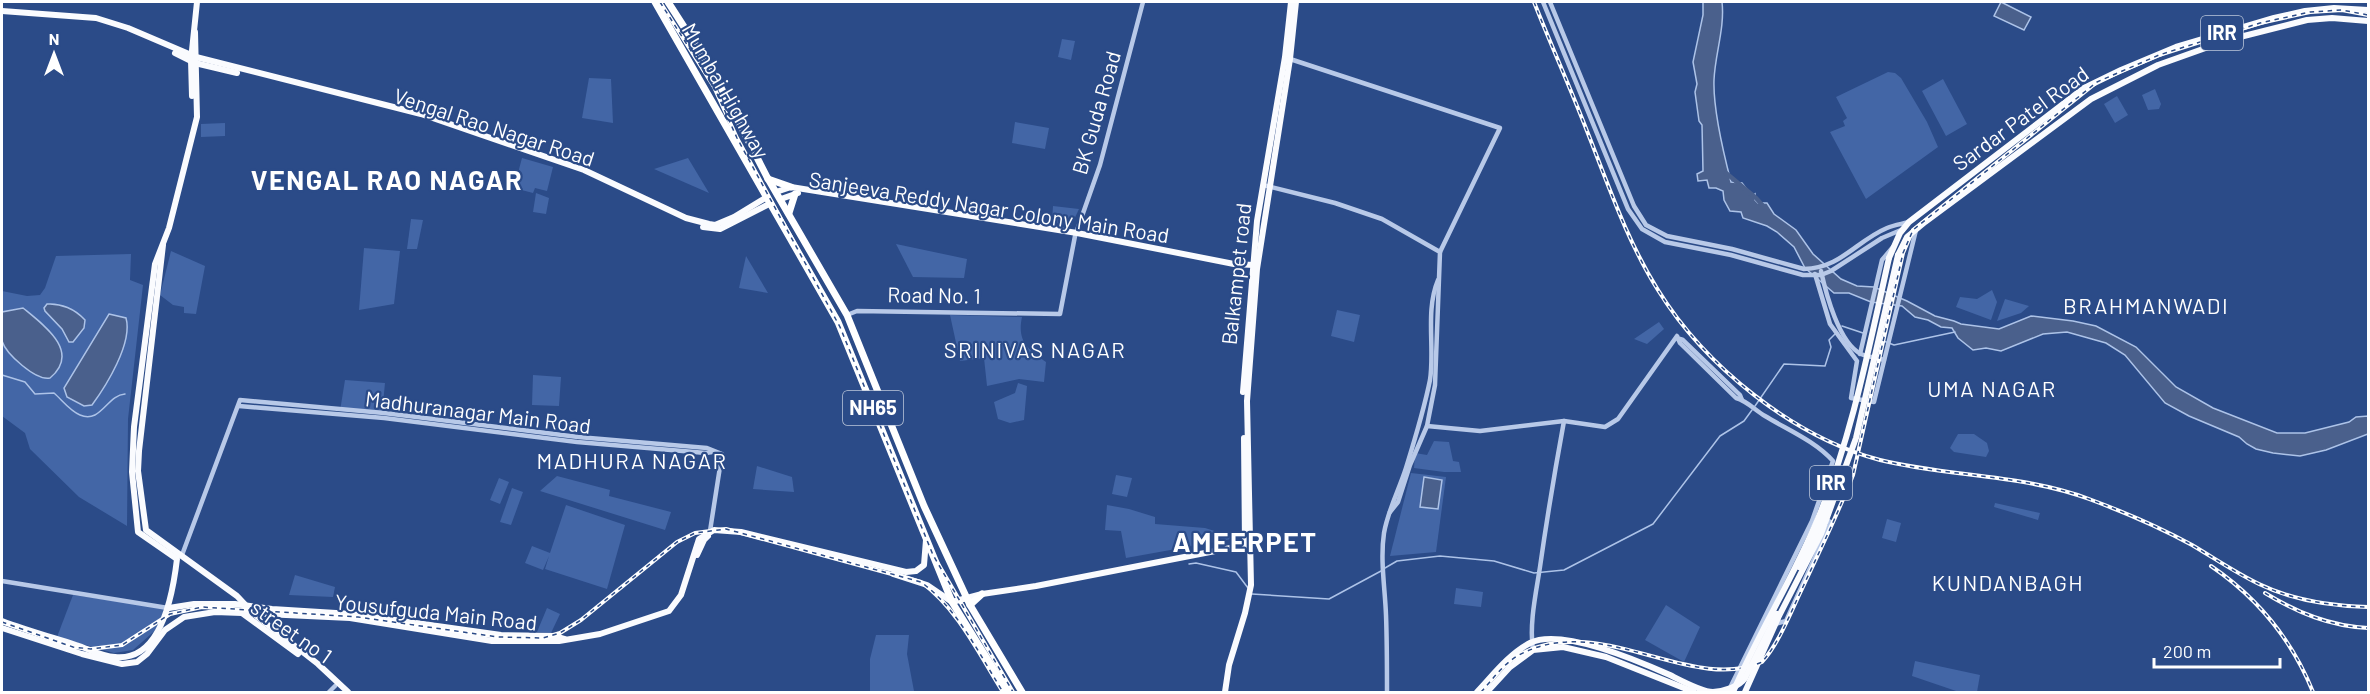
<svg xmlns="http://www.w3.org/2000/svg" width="2370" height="694" font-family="Barlow,sans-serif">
	<rect width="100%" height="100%" fill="#2b4b88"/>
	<g fill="#4366a6">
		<path d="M1062 39 1075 41 1071 60 1058 57Z"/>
		<path d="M1888 72 1895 73 1901 78 1927 122 1938 147 1866 199 1830 132 1845 126 1843 121 1847 118 1836 97Z"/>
		<path d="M589 78 611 79 613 123 582 118Z"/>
		<path d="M1943 79 1967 124 1946 136 1922 91Z"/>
		<path d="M2155 89 2161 104 2159 109 2148 110 2142 95Z"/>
		<path d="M2117 96 2128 115 2115 123 2104 104Z"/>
		<path d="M1015 122 1049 128 1045 149 1012 143Z"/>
		<path d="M225 123V136L201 137V124Z"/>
		<path d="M522 158 553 167 547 191 535 188 533 193 514 188Z"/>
		<path d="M688 158 709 193 654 169Z"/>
		<path d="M536 193 549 198 546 214 533 212Z"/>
		<path d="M1053 206 1079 209 1071 226 1052 222Z"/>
		<path d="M411 219 423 220 417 249H407Z"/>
		<path d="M896 244 967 259 964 278 913 277Z"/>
		<path d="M364 248 400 251 394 304 359 310Z"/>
		<path d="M171 251 205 266 196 314 184 313V307L173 305 160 295Z"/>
		<path d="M131 254 130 280 143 285 128 419 127 526 79 497 30 449 25 433 2 416V291L27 296 40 295 45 288 56 256Z"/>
		<path d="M746 256 768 293 739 288Z"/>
		<path d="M1992 290 1997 302 1991 320 1956 307 1960 297 1977 299Z"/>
		<path d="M2005 299 2029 306 2021 313 1997 321Z"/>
		<path d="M1337 310 1360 315 1354 342 1331 336Z"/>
		<path d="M950 315 1022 317C1017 341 1027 349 1046 362L1044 382 1019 379 987 386 984 358 960 361Z"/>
		<path d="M1659 322 1664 329 1647 344 1634 339Z"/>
		<path d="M533 375 561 377 559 406 532 405Z"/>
		<path d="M345 380 385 383 382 414 340 411Z"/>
		<path d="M1018 383 1027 386 1024 420 1010 423 998 419 994 402 1015 393Z"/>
		<path d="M1958 434H1974L1987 443 1989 451 1986 457 1954 452 1950 448Z"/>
		<path d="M1434 441 1449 442 1453 461 1459 462 1461 472H1444L1414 468 1415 453 1427 455Z"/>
		<path d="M757 466 792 477 794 492 753 489Z"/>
		<path d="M1411 473 1446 477 1436 552 1390 556Z"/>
		<path d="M1116 475 1132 478 1127 497 1112 494Z"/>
		<path d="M557 476 610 490 609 496 671 512 665 530 540 491Z"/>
		<path d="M499 478 509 482 500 504 490 500Z"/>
		<path d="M512 488 523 492 511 525 500 522Z"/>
		<path d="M1995 503 2040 513 2038 520 1994 507Z"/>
		<path d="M566 505 625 525 607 589 545 569 549 556 543 570 525 563 532 546 550 553Z"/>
		<path d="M1107 505 1129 509 1155 517V524L1205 528 1237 538 1126 558 1121 531 1105 530Z"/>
		<path d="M1887 519 1901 523 1896 542 1882 538Z"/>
		<path d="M295 575 335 587 333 597 289 595Z"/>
		<path d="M1456 588 1483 592 1481 607 1454 604Z"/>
		<path d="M73 595 164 608 159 627 133 650 114 653 57 637Z"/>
		<path d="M1666 605 1700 627 1684 662 1645 640Z"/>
		<path d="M547 608 560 614 551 633 537 632Z"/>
		<path d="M876 635H909L907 654 914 691 870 692V659Z"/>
		<path d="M1915 661 1980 675 1977 692H1959L1912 676Z"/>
	</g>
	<g fill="#4a608c" stroke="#adc3e8" stroke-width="1.5">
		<path d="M1703 2H1722C1725 28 1715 54 1714 80 1713 108 1724 155 1731 182L1742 183 1752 196 1755 194V200L1758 203H1767L1774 214 1796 230 1813 254 1841 279 1857 286 1874 287 1907 301 1935 316 1954 321 1961 324 1999 329 2031 316 2073 321 2096 326 2136 347 2176 387 2213 408 2277 433H2305L2349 422 2356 417 2368 416V434L2326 450 2300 456 2273 453 2256 449 2247 444 2239 437 2189 416 2165 403 2125 355 2106 343 2067 332 2043 334 2001 351 1986 348 1973 350 1958 338 1952 328 1941 327 1928 320 1915 317 1902 306 1871 302 1849 293H1834L1805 268 1794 247 1777 232 1767 226 1743 218 1741 212 1730 211 1724 200 1723 191 1716 188H1709L1707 180 1698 181 1697 174 1703 171 1702 125 1699 121 1695 92 1697 84 1693 62 1703 15Z"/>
		<path d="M2001 2 2031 17 2024 30 1994 16Z"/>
		<path d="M47 304C61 303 75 309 85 320L84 328 73 342H69L62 329 45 311 44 308Z"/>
		<path d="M23 308C45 326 81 352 50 378 36 381 6 354 2 341 0 333 1 320 2 312Z"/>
		<path d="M109 314 126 318C133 343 106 386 92 405L84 406 67 397 64 388Z"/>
		<path d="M1424 477 1442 480 1438 509 1420 507Z"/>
	</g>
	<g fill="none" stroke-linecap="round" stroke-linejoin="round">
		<g stroke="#adc3e8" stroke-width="1.5">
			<path d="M1842 326 1863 333"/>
			<path d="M1881 340 1894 345 1955 332"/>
			<path d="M2 375 25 382 35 394 54 393C62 400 70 411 80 415 101 424 107 395 125 394"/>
			<path d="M1755 406 1784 364 1825 366 1831 347 1829 340 1835 334"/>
			<path d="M1189 564 1196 563 1236 572 1248 588"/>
			<path d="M1385 568 1397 561 1440 556 1494 561 1534 573 1564 570 1653 524 1720 436 1744 421 1752 410"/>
			<path d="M1252 594 1329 599 1381 571"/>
		</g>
		<path stroke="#4a608c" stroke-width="4.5" d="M1726 173 1756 198 1764 207"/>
		<g stroke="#b8c9e8" stroke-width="4.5">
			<path d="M1543 2 1628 209 1642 229 1665 242 1731 255 1803 275H1821L1831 271 1882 238 1901 230"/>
			<path d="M1550 2 1634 206 1646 225 1667 236 1732 249 1804 269C1841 268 1856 241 1887 228 1894 225 1902 224 1909 222"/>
			<path d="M1290 59 1500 128 1440 252"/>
			<path d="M1263 185 1335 203 1382 219 1440 252 1435 385 1427 426 1410 465 1398 502 1390 512"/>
			<path d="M1821 271C1826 294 1839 343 1861 354 1868 357 1877 358 1884 360"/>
			<path d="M1815 274 1830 324 1857 361 1851 398 1874 402 1916 230"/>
			<path d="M847 315 857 311 1060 314 1075 236 1100 165 1143 2"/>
			<path d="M1680 339 1683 340 1740 395 1742 400"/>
			<path d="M1860 354 1882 260 1893 247"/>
			<path d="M239 406 384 418 577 442 706 453 712 452"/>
			<path d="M1427 426 1480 431 1564 421 1605 427 1618 419 1677 336 1680 343 1736 398C1747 401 1755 410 1765 416 1788 430 1815 441 1833 461L1812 521 1728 692"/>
			<path d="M182 555 240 400 384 413 578 437 707 448 722 454 710 531"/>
			<path d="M2 581 168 608"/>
			<path d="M1775 624 1786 621 1831 522 1826 520"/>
			<path d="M1533 650C1529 624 1536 593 1540 567 1547 518 1555 470 1564 421"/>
			<path d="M329 692 335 686"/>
			<path d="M1387 692C1387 667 1387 641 1386 615 1385 588 1380 560 1384 533 1388 510 1399 490 1406 468 1415 439 1424 410 1430 380 1435 348 1425 311 1438 280"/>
		</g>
		<g stroke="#fafbfe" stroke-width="6">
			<path d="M2 11 96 18 128 28 196 57 421 114 584 170 686 218 709 224 715 225 734 217 767 197"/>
			<path d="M175 53 195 63 237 73"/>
			<path d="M192 96 191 60 197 2"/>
			<path d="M776 192 791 187 1077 233 1234 264 1254 265"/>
			<path d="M781 199 798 193"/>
			<path d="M703 227 720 229 771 203"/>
			<path d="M163 245 139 451 138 471 146 530 237 596 254 614 318 664 348 692"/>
			<path d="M1898 255 1907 237 1925 222 2091 99 2158 65 2228 40 2307 20 2332 18 2368 21"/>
			<path d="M1889 258 1900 233 1909 222 2084 88 2121 70 2176 47 2274 18 2305 11 2334 8 2368 10"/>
			<path d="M1243 392 1257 221 1285 57 1291 2"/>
			<path d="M1244 438 1245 544 1247 547"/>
			<path d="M697 555 704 540 708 536"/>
			<path d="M893 574 927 585 952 602 982 594 1036 586 1251 544"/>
			<path d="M169 608 194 604H235L272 609 352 614 501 635 555 636 565 639"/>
			<path d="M242 613 350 618 492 641H559L600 634 669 611 681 595 699 539 714 530 741 532 906 572 916 571 924 565 926 540"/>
			<path d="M2 621C26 630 51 637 76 645 89 649 101 656 115 657 162 662 173 593 177 559L138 532 132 472 134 427 155 264 169 228 197 117 195 32"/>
			<path d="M2 628 82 654 122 664 137 662 147 654 165 630 184 617 215 612 242 613 298 654"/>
			<path d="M1225 692 1229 665 1245 613 1251 585 1247 401 1257 269 1290 59 1296 2"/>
			<path d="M1477 692C1493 675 1509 654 1530 643 1561 627 1641 662 1670 675 1680 680 1702 692 1713 692 1724 691 1739 687 1745 678"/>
			<path d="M1487 692 1510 667 1533 650 1563 647 1606 657 1694 692"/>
			<path d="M1745 692 1778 618"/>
		</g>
		<g stroke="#fff" stroke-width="7">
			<path d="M655 2 838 322 952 602 1008 692"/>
			<path d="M668 2 713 72 767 177 847 315 924 506 970 605 1022 692"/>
			<path d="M768 179 791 187"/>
			<path d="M789 213 795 194"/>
			<path d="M970 605 982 594"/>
		</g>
		<defs>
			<g id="rail">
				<path d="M660 2 714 87 737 138 840 327 933 555 1013 692"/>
				<path d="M1534 2C1551 45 1570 87 1587 131 1608 184 1627 241 1658 290 1705 366 1793 437 1880 460 1949 477 2022 474 2089 499 2124 512 2159 527 2192 545 2214 558 2236 573 2259 584 2292 600 2332 606 2368 607"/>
				<path d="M2211 566C2258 598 2292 640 2313 692"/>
				<path d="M2265 593C2298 613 2330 626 2368 628"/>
				<path d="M2 622 73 647 91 649 122 645 170 614 202 607 358 617 498 637 543 638 560 633 581 620 677 542 695 533 726 529 921 582C958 609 979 654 1003 692"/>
				<path d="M1481 692C1493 679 1503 664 1519 655 1601 611 1690 694 1762 662 1779 643 1790 614 1801 591 1819 552 1838 514 1853 475L1903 253 1913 230 2097 82 2159 55 2260 23 2310 12 2342 10 2368 15"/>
			</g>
		</defs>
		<use href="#rail" stroke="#fff" stroke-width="4"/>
		<use href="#rail" stroke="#2b4b88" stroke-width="1.5" stroke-dasharray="4.5" stroke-linecap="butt"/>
		<g stroke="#fafbfe" stroke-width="6">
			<path d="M1799 567 1821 523 1829 499"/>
			<path d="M1778 618 1821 534 1856 438 1898 255"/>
			<path d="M1745 678 1777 614"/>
			<path d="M1733 692C1758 634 1792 580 1817 521 1852 437 1869 347 1889 258"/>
		</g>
	</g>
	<g text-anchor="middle" stroke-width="4.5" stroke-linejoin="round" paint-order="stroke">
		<g fill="#2b4b88" stroke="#bfc9db" stroke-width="1.5">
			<rect x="2201" y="16" width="42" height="34" rx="4.5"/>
			<rect x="843" y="391" width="60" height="34" rx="4.5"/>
			<rect x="1810" y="466" width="42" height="34" rx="4.5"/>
		</g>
		<g font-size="20" font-weight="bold" fill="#fff">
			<text x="2222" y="40">IRR</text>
			<text x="873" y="415">NH65</text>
			<text x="1831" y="490">IRR</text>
		</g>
		<g font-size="21" fill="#fff" stroke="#2b4b88">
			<text transform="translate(725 91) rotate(60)" y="7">Mumbai Highway</text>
			<text transform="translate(1097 113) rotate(-74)" y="7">BK Guda Road</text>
			<text transform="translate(2021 119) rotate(-36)" y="7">Sardar Patel Road</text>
			<text transform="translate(494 128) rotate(18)" y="7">Vengal Rao Nagar Road</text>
			<text transform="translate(989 208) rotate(9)" y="7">Sanjeeva Reddy Nagar Colony Main Road</text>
			<text transform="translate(1237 274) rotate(-84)" y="7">Balkampet road</text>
			<text transform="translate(934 296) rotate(1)" y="7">Road No. 1</text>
			<text transform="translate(478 413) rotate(7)" y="7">Madhuranagar Main Road</text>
			<text transform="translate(436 613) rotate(6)" y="7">Yousufguda Main Road</text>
			<text transform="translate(291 632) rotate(35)" y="7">street no 1</text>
		</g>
		<g font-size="22" letter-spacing="1.5" fill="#fff" stroke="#2b4b88">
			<text x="2146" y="314">BRAHMANWADI</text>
			<text x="1035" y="358">SRINIVAS NAGAR</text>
			<text x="1992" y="397">UMA NAGAR</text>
			<text x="632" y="469">MADHURA NAGAR</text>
			<text x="2008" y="591">KUNDANBAGH</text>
		</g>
		<g font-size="27" font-weight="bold" letter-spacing="1.5" fill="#fff" stroke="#2b4b88">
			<text x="387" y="190">VENGAL RAO NAGAR</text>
			<text x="1245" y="552">AMEERPET</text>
		</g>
	</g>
	<rect width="2370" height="694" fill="none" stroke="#ffffff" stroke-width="6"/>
	<g transform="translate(54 54)" stroke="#2b4b88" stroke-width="4.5" paint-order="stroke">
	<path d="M0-4.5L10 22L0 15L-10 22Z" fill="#ffffff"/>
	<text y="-9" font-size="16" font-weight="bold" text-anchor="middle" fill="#ffffff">N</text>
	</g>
	<path d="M2154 658v9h126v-9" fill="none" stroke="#ffffff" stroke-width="3"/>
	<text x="2163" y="658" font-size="18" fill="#ffffff" stroke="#2b4b88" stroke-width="4.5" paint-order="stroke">200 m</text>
</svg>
